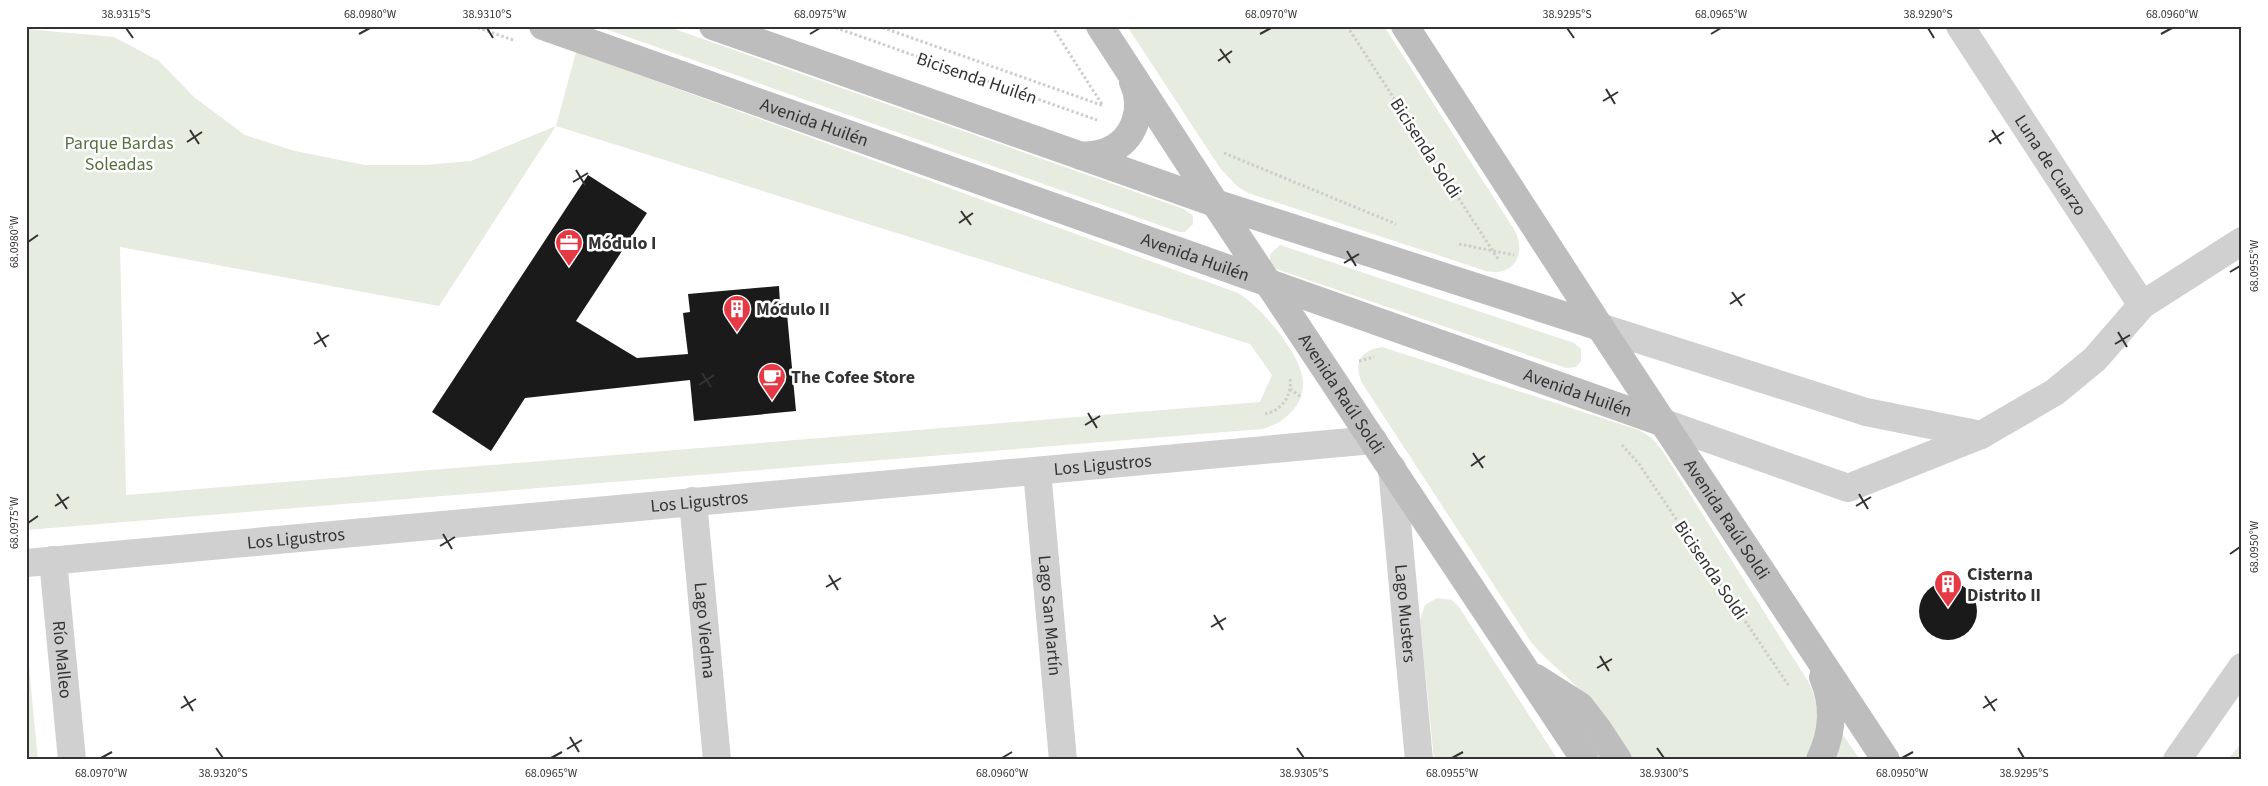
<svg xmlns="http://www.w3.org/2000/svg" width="2268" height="786" font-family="'Source Sans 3',sans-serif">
	<rect width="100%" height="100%" fill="#fff"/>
	<g fill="#e6ecdf" fill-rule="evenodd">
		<path d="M597 26H666L1184 209 1193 216V224L1185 232H1179Z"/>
		<path d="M1127 26H1384L1515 231C1527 255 1513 277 1486 271L1248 193 1237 186 1220 168Z"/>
		<path d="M26 29 114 37 159 61 194 97 245 135 295 151 365 165H426L471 161 556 126 576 52 1238 293C1261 307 1296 349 1302 375 1308 402 1286 423 1262 429L26 530ZM556 126 1250 344 1272 375 1260 402 126 495 120 247 439 306Z"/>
		<path d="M1280 245 1574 343 1581 349V361L1576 367 1566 368 1276 269 1270 262V254Z"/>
		<path d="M1382 347 1639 430 1652 438 1662 450 1811 686C1822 718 1817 729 1807 760H1629C1615 740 1603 718 1588 699 1571 678 1548 663 1531 642L1362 383C1353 362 1360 351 1382 347Z"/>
		<path d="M1437 598 1452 600 1459 607 1558 760H1434L1420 620 1425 605Z"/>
		<path d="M26 636 38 760H26Z"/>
		<path d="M1841 732 1860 760H1831Z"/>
		<path d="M2242 743V760H2227Z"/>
	</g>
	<g fill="#1a1a1a">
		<path d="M588 175 647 213 576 321 637 358 688 354 683 313 690 312 688 294 779 286 780 304 786 303 796 411 694 421 690 380 525 398 491 451 432 412Z"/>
		<circle cx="1948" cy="611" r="29"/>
	</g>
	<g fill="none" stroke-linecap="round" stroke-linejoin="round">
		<g stroke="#cdcdcd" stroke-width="3" stroke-dasharray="2.5 2.5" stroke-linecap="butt">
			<path d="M473 26 513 40"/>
			<path d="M831 26 1097 120"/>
			<path d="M878 26 1104 106"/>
			<path d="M1052 26 1103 106"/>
			<path d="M1347 26 1498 259"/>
			<path d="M1224 153 1396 224"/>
			<path d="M1459 244 1514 255"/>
			<path d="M1359 361 1374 357"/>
			<path d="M1290 389 1301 397"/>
			<path d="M1265 414C1282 410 1292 396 1290 379"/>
			<path d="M1622 445 1639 464 1789 686"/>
		</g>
		<g stroke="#d0d0d0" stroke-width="28">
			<path id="s1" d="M1960 26 2142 305"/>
			<path d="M1600 327 1866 412 1981 435"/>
			<path d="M1664 423 1848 488 1981 435 2055 392 2095 359 2142 305 2242 241"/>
			<path id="s2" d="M1392 468 1419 760"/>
			<path id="s3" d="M1037 471 1063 760"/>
			<path id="s4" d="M693 501 717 760"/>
			<path id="s5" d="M53 560 72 760"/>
			<path id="s6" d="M26 563 1373 440"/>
			<path d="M2177 760 2242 667"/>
		</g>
		<g stroke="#bdbdbd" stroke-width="28">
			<path id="s7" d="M543 26 1664 423"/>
			<path d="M713 26 1215 203 1600 327"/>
			<path id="s8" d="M1100 26 1215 203 1585 760"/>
			<path id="s9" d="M1405 26 1600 327 1886 760"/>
			<path d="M1081 156C1090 155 1099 155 1108 151 1135 140 1145 108 1133 82"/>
			<path d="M1536 678 1580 706 1597 728 1618 760"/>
			<path d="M1820 760C1833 732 1835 706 1823 677"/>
		</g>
	</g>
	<path fill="none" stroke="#333" stroke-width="2" d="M126 28 133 38M487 28 493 38M1567 28 1574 38M1928 28 1934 38M359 34 370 28M810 34 820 28M1260 34 1271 28M1711 34 1721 28M2161 34 2172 28M1220 49 1230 63M1218 61 1232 51M1606 89 1615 104M1603 101 1618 92M190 130 199 144M1992 130 2001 144M187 142 202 132M1989 142 2004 132M576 170 585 185M573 182 588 173M961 211 971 225M959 223 973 213M28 242 38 235M1347 251 1356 266M1344 263 1359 254M2230 272 2240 266M1732 292 1742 306M1730 304 1745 294M317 332 326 347M2118 332 2127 347M314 344 329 335M2115 344 2130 335M702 373 711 387M699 385 714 375M1088 413 1097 428M1085 425 1100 416M1473 453 1483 468M1471 466 1485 456M57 494 67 509M1859 494 1868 509M55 506 69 497M1856 506 1871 497M28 523 38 516M443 534 452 549M440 546 455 537M2230 554 2240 547M829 575 838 590M826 587 841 578M1214 615 1223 630M1211 627 1226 618M1600 656 1609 671M1597 668 1612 659M184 696 193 711M1985 696 1995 711M181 708 196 699M1983 708 1997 699M570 737 579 752M216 748 223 758M1297 748 1304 758M1657 748 1664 758M2018 748 2024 758M567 749 582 740M101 758 112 752M551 758 562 752M1002 758 1012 752M1452 758 1463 752M1902 758 1913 752"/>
	<defs>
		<symbol id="office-pin" viewBox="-11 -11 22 30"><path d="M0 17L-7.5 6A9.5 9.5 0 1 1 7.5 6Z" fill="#e63946" stroke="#fff"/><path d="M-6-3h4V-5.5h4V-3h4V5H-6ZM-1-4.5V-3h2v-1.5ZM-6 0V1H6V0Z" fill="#fff"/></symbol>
		<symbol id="building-pin" viewBox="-11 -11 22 30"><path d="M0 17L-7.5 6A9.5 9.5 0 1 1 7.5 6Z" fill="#e63946" stroke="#fff"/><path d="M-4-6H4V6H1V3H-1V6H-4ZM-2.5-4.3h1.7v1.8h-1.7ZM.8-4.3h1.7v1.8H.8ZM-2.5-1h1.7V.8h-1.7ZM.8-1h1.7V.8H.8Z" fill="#fff"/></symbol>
		<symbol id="cafe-pin" viewBox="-11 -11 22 30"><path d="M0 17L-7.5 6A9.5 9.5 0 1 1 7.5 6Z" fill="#e63946" stroke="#fff"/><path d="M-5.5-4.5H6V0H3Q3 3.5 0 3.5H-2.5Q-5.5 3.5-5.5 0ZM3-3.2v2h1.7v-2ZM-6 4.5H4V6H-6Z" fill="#fff"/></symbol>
	</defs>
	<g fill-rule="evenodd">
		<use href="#office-pin" x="553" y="227" width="32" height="43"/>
		<use href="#building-pin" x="721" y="293" width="32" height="43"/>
		<use href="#cafe-pin" x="756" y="361" width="32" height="43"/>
		<use href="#building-pin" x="1932" y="568" width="32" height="43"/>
	</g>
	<g text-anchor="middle" stroke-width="5" stroke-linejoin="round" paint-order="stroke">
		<g font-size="18" fill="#333" stroke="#fff">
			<text transform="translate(977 78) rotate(19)" y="6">Bicisenda Huilén</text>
			<text dy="6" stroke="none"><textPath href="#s7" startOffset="288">Avenida Huilén</textPath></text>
			<text transform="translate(1426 148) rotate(57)" y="6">Bicisenda Soldi</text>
			<text dy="6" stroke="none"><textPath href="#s1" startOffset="166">Luna de Cuarzo</textPath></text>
			<text dy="6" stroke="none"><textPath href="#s7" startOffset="692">Avenida Huilén</textPath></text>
			<text dy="6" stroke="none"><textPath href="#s7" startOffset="1098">Avenida Huilén</textPath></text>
			<text dy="6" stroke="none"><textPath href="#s8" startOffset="440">Avenida Raúl Soldi</textPath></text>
			<text dy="6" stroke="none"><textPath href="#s6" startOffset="1081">Los Ligustros</textPath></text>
			<text dy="6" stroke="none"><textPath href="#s6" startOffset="676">Los Ligustros</textPath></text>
			<text dy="6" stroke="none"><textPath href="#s9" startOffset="589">Avenida Raúl Soldi</textPath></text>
			<text dy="6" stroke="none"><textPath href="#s6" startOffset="271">Los Ligustros</textPath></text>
			<text transform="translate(1711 570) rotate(56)" y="6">Bicisenda Soldi</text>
			<text dy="6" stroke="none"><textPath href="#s2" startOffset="146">Lago Musters</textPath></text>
			<text dy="6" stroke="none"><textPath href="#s3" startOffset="145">Lago San Martín</textPath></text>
			<text dy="6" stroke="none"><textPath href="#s4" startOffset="130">Lago Viedma</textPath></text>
			<text dy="6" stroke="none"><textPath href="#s5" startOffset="100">Río Malleo</textPath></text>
		</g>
		<g font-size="18" fill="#56703f" stroke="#fff">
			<text x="119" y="149">Parque Bardas<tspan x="119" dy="21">Soleadas</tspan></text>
		</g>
		<g font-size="18" font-weight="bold" fill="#333" stroke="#fff" text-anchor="start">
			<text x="588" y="249">Módulo I</text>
			<text x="756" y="315">Módulo II</text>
			<text x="791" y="383">The Cofee Store</text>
			<text x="1967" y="580">Cisterna<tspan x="1967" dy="21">Distrito II</tspan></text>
		</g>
	</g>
	<rect width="2268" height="786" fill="none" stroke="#ffffff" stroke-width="55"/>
	<rect x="28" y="28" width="2212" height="730" fill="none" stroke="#333" stroke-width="2"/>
	<g font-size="12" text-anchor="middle" fill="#333">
		<text x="126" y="18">38.9315°S</text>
		<text x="370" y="18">68.0980°W</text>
		<text x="487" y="18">38.9310°S</text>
		<text x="820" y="18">68.0975°W</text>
		<text x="1271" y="18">68.0970°W</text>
		<text x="1567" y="18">38.9295°S</text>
		<text x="1721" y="18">68.0965°W</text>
		<text x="1928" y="18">38.9290°S</text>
		<text x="2172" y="18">68.0960°W</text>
		<text transform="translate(14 242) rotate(-90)" y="4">68.0980°W</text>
		<text transform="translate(2254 266) rotate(-90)" y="4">68.0955°W</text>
		<text transform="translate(14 523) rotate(-90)" y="4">68.0975°W</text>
		<text transform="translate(2254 547) rotate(-90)" y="4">68.0950°W</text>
		<text x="101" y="777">68.0970°W</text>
		<text x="223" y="777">38.9320°S</text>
		<text x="551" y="777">68.0965°W</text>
		<text x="1002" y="777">68.0960°W</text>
		<text x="1304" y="777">38.9305°S</text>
		<text x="1452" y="777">68.0955°W</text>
		<text x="1664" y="777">38.9300°S</text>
		<text x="1902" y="777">68.0950°W</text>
		<text x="2024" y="777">38.9295°S</text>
	</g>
</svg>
